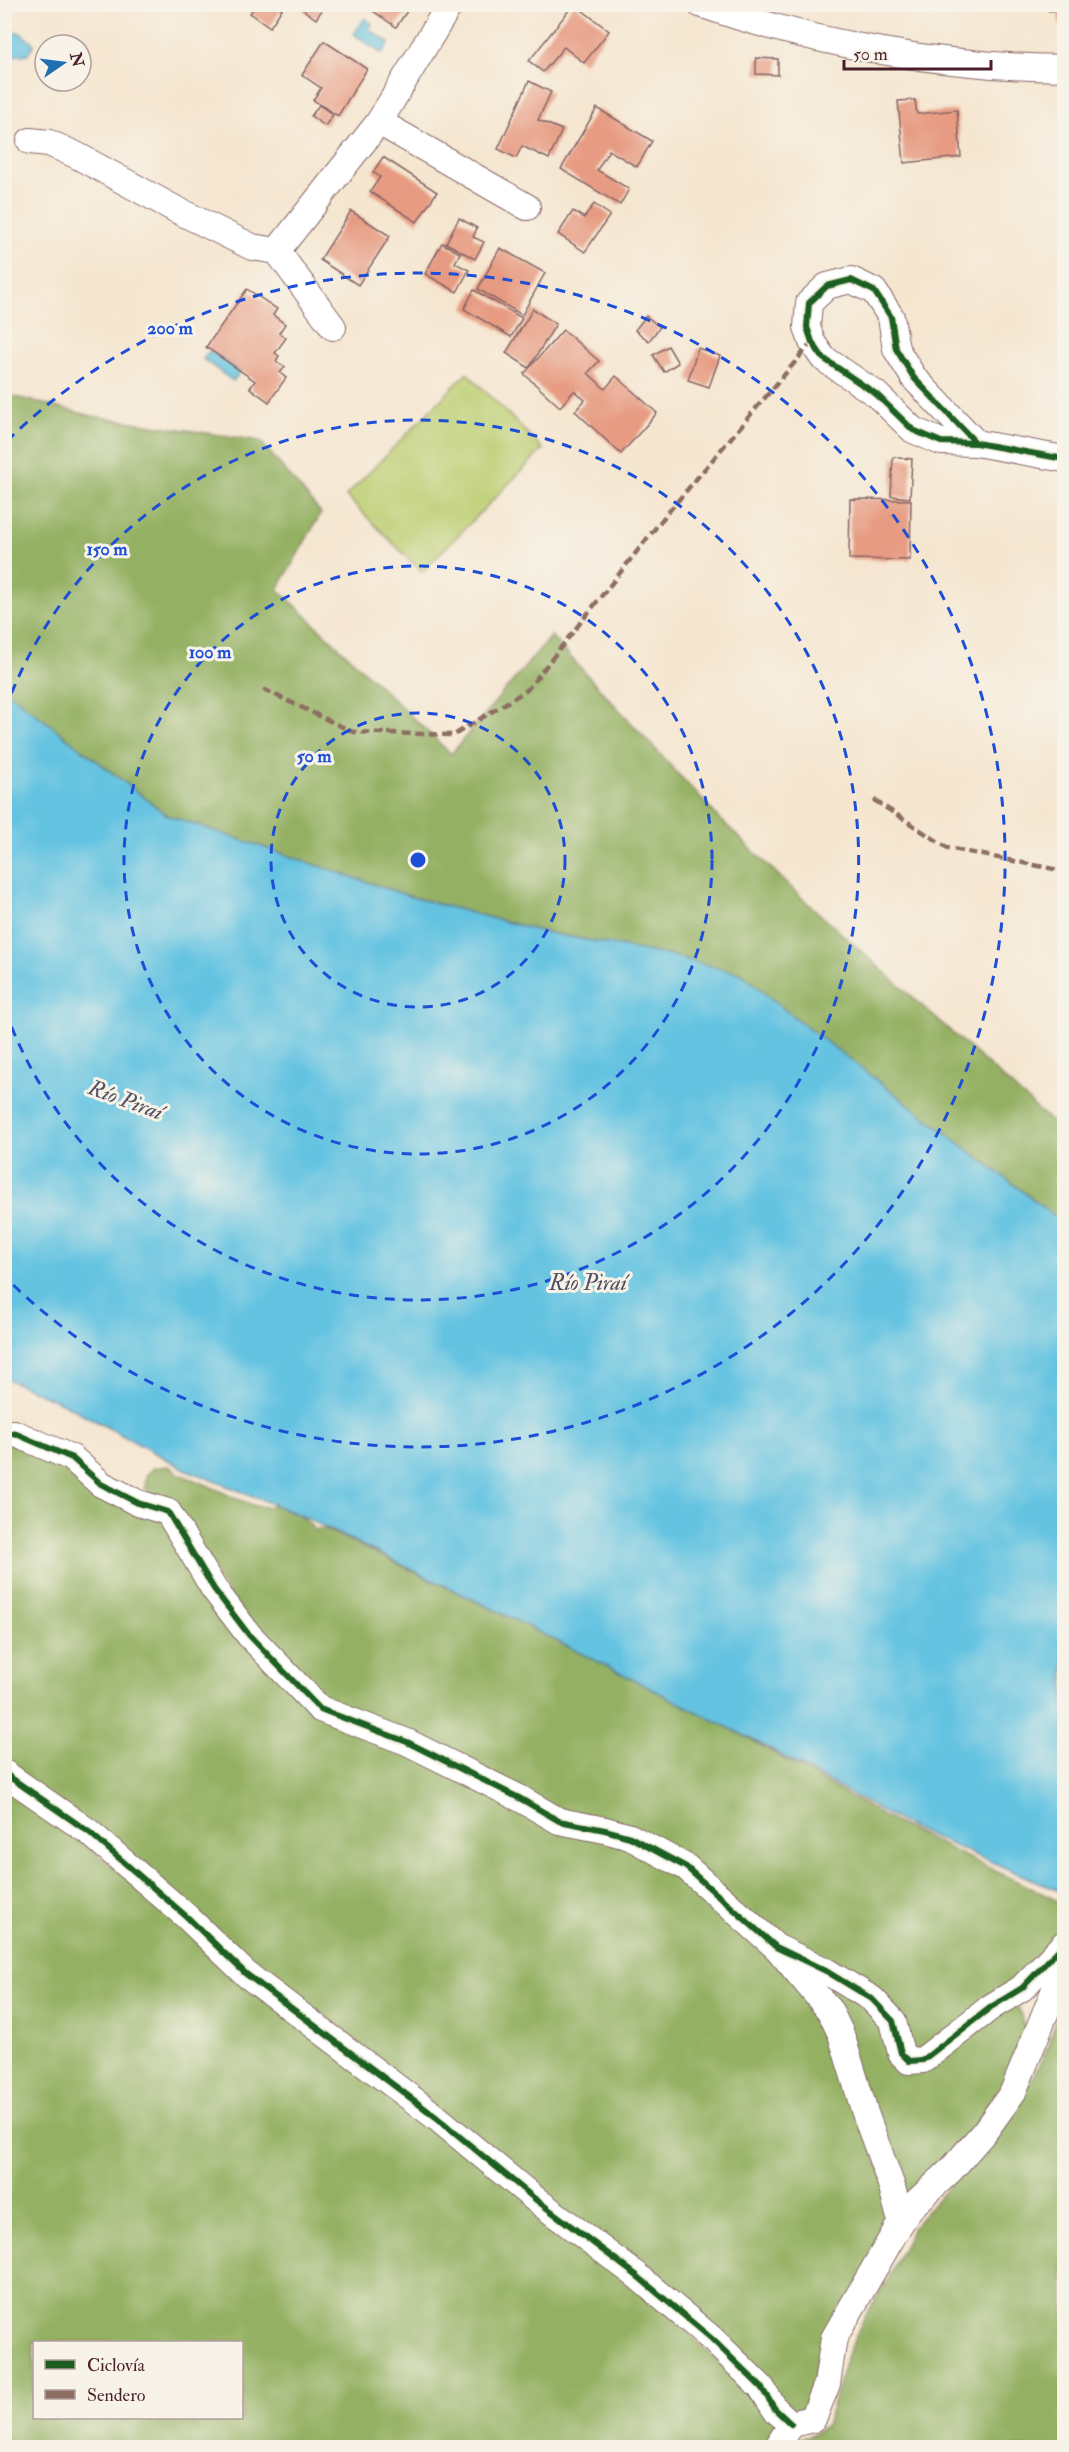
<svg xmlns="http://www.w3.org/2000/svg" width="1069" height="2452" font-family="'IM FELL Double Pica',serif">
	<rect width="100%" height="100%" fill="#f7f3e8"/>
	<filter id="ink" filterUnits="userSpaceOnUse"><feTurbulence type="fractalNoise" baseFrequency=".0167" numOctaves="2"/><feDisplacementMap in="SourceGraphic" scale="12" xChannelSelector="R" yChannelSelector="G"/><feConvolveMatrix kernelMatrix="1 2 1 2 8 2 1 2 1" color-interpolation-filters="sRGB"/></filter>
	<filter id="wash" filterUnits="userSpaceOnUse"><feTurbulence type="fractalNoise" baseFrequency=".008" numOctaves="4" result="noise"/><feDisplacementMap in="SourceGraphic" scale="24" xChannelSelector="R" yChannelSelector="G"/><feGaussianBlur stdDeviation="1.35" result="paint"/><feColorMatrix in="noise" values="0 0 0 0 0 0 0 0 0 0 0 0 0 0 0 0 0 1.4 0 .05"/><feComposite in="paint" operator="in"/></filter>
	<g filter="url(#wash)">
		<rect width="100%" height="100%" fill="#f5e6d0"/>
		<path fill="#bbce71" stroke="#82764e" stroke-width="1.5" d="M467 373 543 449 422 572 346 496Z"/>
		<g fill="#94b163" stroke="#6f6847" stroke-width="1.5" fill-rule="evenodd">
			<path d="M4 394 92 416 260 441 321 513 278 589 451 754 551 636 717 816 803 899 1064 1133V1223L785 1010 742 974 673 956 544 932 412 897 167 815 5 690Z"/>
			<path d="M11 1440 161 1515 295 1692 669 1861 820 2005 896 2214 818 2360 815 2372V2402L796 2414 5 1767 4 1441Z"/>
			<path d="M169 1466 179 1474 207 1485 232 1497 256 1506 267 1507 274 1505 300 1515 315 1530 325 1529 511 1618 732 1729 896 1823 1064 1904V1940L920 2059 895 2021 750 1916 591 1822 323 1705 252 1628 165 1505 145 1488 146 1476 153 1468Z"/>
			<path d="M4 1780 637 2283 778 2420 771 2447H5ZM34 2342H242V2418H34Z"/>
			<path d="M790 1956 873 2003 900 2058 1014 2004 1019 2010 1027 2034 1018 2070 907 2209 859 2079Z"/>
			<path d="M1064 1997V2447L786 2448 790 2441 808 2436 826 2426 848 2352 867 2313 888 2279 913 2227 950 2185 1031 2080 1046 2051Z"/>
		</g>
		<g fill="#63c3e1" stroke="#567186" stroke-width="1.5">
			<path d="M365 18 372 24 369 29 389 43 382 54 354 34Z"/>
			<path d="M19 32 34 44 28 54 5 57V34Z"/>
			<path d="M210 350 240 372 233 381 203 359Z"/>
			<path d="M5 690 167 815 412 897 544 932 673 956 742 974 785 1010 1064 1223V1893L912 1828 759 1743 511 1618 300 1515 185 1469 66 1405 5 1378Z"/>
		</g>
		<g id="blocks">
			<g fill="#e79b82">
				<path d="M295 4H326L316 19Z"/>
				<path d="M363 4H412L396 27Z"/>
				<path d="M574 4 609 31 584 63 564 47 543 72 529 61Z"/>
				<path d="M1049 4H1064V24H1059L1058 10 1049 11Z"/>
				<path d="M256 5H276L282 9 270 27 250 13Z"/>
				<path d="M324 41 367 69 338 116 313 100 321 88 302 75Z"/>
				<path d="M756 58 778 59V75L756 74Z"/>
				<path d="M529 81 551 92 538 120 562 130 549 159 522 146 516 158 498 149Z"/>
				<path d="M915 100 917 114 957 110 961 157 904 163 898 101Z"/>
				<path d="M319 105 333 115 325 126 311 116Z"/>
				<path d="M597 108 652 141 637 167 609 150 597 170 629 189 620 205 561 169Z"/>
				<path d="M383 157 437 192 417 222 370 192 380 177 373 172Z"/>
				<path d="M594 204 610 215 585 252 558 234 573 211 584 218Z"/>
				<path d="M351 211 390 236 358 285 320 260Z"/>
				<path d="M459 218 477 228 473 237 484 242 475 259 446 243Z"/>
				<path d="M442 243 460 253 455 263 469 270 457 292 425 274Z"/>
				<path d="M500 248 545 273 522 315 478 289Z"/>
				<path d="M247 289 277 309 273 315 285 324 279 333 286 338 275 353 279 356 276 361 285 367 280 373 286 378 269 402 250 388 255 381 206 347Z"/>
				<path d="M474 290 522 318 511 337 464 309Z"/>
				<path d="M533 309 556 324 529 368 506 353Z"/>
				<path d="M646 316 660 327 649 341 635 330Z"/>
				<path d="M563 330 599 361 588 373 605 389 616 376 657 413 621 454 575 411 585 400 574 391 560 407 524 374Z"/>
				<path d="M668 346 678 363 664 372 653 355Z"/>
				<path d="M698 348 720 356 709 387 688 380Z"/>
				<path d="M893 457 912 459 910 498 891 496Z"/>
				<path d="M850 499 911 500 910 560 849 559Z"/>
			</g>
		</g>
	</g>
	<g filter="url(#ink)">
		<use href="#blocks" fill-opacity="0" stroke="#866565" stroke-width="1.5"/>
		<g fill="none" stroke-linecap="round" stroke-linejoin="round">
			<defs>
				<g id="minor">
					<path d="M700 4C814 44 944 67 1064 68"/>
					<path d="M379 122 527 207"/>
					<path d="M30 141 49 143 76 155 175 209 252 247 277 251 333 327"/>
					<path d="M277 251 379 122 450 4"/>
					<path d="M976 443 914 378 896 349 891 317 874 291 851 280 827 286 809 303 807 327 812 342 823 358 876 394 913 430 941 442 976 443 1064 459"/>
					<path d="M4 1434 14 1433 72 1458 101 1484 138 1503 168 1512 214 1589 249 1635 320 1709 407 1742 521 1799 559 1821 605 1830 630 1837 686 1867 776 1947 826 1971 872 1999 893 2021 901 2053 909 2061 923 2060 991 2007 1022 1988 1064 1944"/>
					<path d="M4 1773 89 1832 187 1917 246 1974 436 2117 535 2199 636 2275 712 2339 761 2387 775 2409 791 2424"/>
					<path d="M778 1949 830 2011 841 2034 865 2113 892 2187 901 2222"/>
					<path d="M777 2448 791 2424 813 2419 827 2384 834 2338 901 2222 912 2206 951 2170 985 2131 1013 2092 1064 1967"/>
				</g>
			</defs>
			<use href="#minor" stroke="#866565" stroke-width="28"/>
			<use href="#minor" stroke="#fff" stroke-width="26"/>
			<g stroke="#8d6e63" stroke-width="4.5" stroke-dasharray="9 4.5" stroke-linecap="butt">
				<path d="M263 689 353 732 454 735 527 690 665 516 812 342"/>
				<path d="M874 800 948 848 1064 871"/>
			</g>
			<defs>
				<g id="cycleway">
					<path d="M976 443 914 378 896 349 891 317 874 291 851 280 827 286 809 303 807 327 812 342 823 358 876 394 913 430 941 442 976 443 1064 459"/>
					<path d="M4 1434 14 1433 72 1458 101 1484 138 1503 168 1512 214 1589 249 1635 320 1709 407 1742 521 1799 559 1821 605 1830 630 1837 686 1867 776 1947 826 1971 872 1999 893 2021 901 2053 909 2061 923 2060 991 2007 1022 1988 1064 1944"/>
					<path d="M4 1773 89 1832 187 1917 246 1974 436 2117 535 2199 636 2275 712 2339 761 2387 775 2409 791 2424"/>
				</g>
			</defs>
			<use href="#cycleway" stroke="#f7f3e8" stroke-width="10"/>
			<use href="#cycleway" stroke="#1b5e20" stroke-width="6"/>
		</g>
	</g>
	<g fill="none" stroke="#1d4ed8" stroke-width="3" stroke-dasharray="10 8">
		<circle cx="418" cy="860" r="147"/>
		<circle cx="418" cy="860" r="294"/>
		<path d="M5 710A440 440 0 1 1 5 1010"/>
		<path d="M7 441A587 587 0 1 1 7 1279"/>
	</g>
	<g text-anchor="middle" stroke-width="6" stroke-linejoin="round" paint-order="stroke">
		<g font-size="22" font-style="italic" fill="#525062" stroke="#f7f3e8">
			<text transform="translate(126 1099) rotate(20)" y="8">Río Piraí</text>
			<text x="588" y="1290">Río Piraí</text>
		</g>
	</g>
	<circle cx="418" cy="860" r="9" fill="#1d4ed8" stroke="#f7f3e8" stroke-width="3"/>
	<g font-size="18" text-anchor="middle" font-weight="bold" fill="#1d4ed8" stroke="#f7f3e8" stroke-width="6" stroke-linejoin="round" paint-order="stroke">
		<text x="170" y="334">200 m</text>
		<text x="107" y="555">150 m</text>
		<text x="210" y="658">100 m</text>
		<text x="314" y="762">50 m</text>
	</g>
	<rect width="1069" height="2452" fill="none" stroke="#f7f3e8" stroke-width="24"/>
	<rect x="33" y="2341" width="210" height="78" fill="#f7f3e8" stroke="#b29e9c" stroke-width="1.5"/>
	<rect x="45" y="2360" width="30" height="9" fill="#1b5e20" stroke="#b29e9c" stroke-width="1.5"/>
	<text x="87" y="2371" font-size="18" fill="#4a1f2b">Ciclovía</text>
	<rect x="45" y="2390" width="30" height="9" fill="#8d6e63" stroke="#b29e9c" stroke-width="1.5"/>
	<text x="87" y="2401" font-size="18" fill="#4a1f2b">Sendero</text>
	<g transform="translate(63 63) rotate(76)"><circle r="28" fill="#f7f3e8" stroke="#b29e9c" stroke-width="1.5"/>
	<path d="M0-4.5L10 22L0 15L-10 22Z" fill="#1f6fb2"/>
	<text y="-9" font-size="16" font-weight="bold" text-anchor="middle" fill="#4a1f2b">N</text>
	</g>
	<path d="M844 60v9h147v-9" fill="none" stroke="#4a1f2b" stroke-width="3"/>
	<text x="853" y="60" font-size="18" fill="#4a1f2b" stroke="#f7f3e8" stroke-width="4.5" paint-order="stroke">50 m</text>
</svg>
